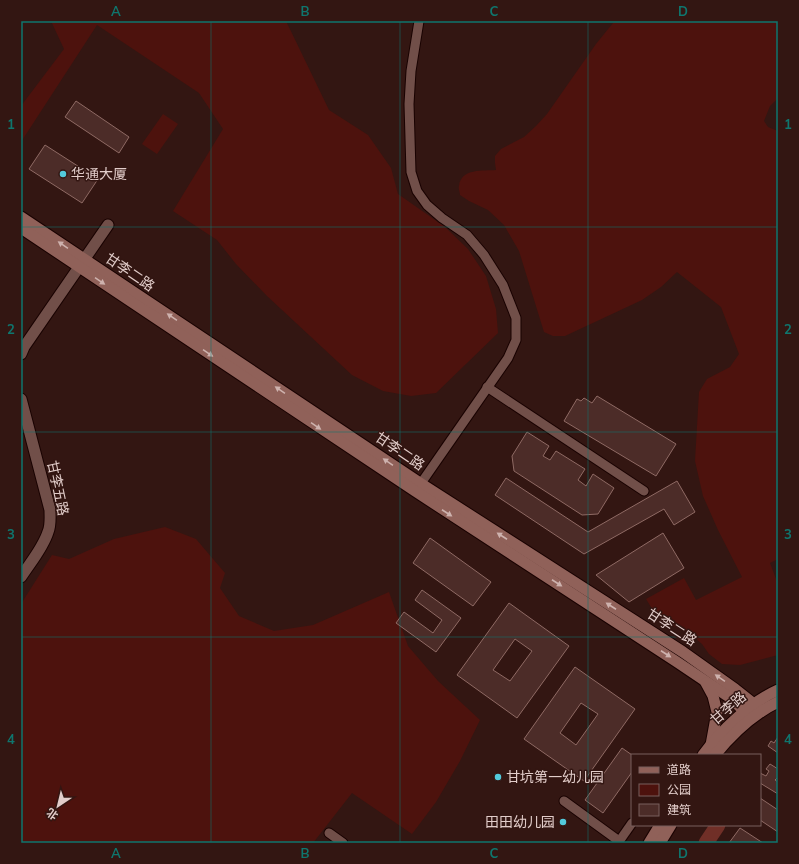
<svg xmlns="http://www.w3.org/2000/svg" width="799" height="864" font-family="Mulish,'Noto Sans SC',sans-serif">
	<rect width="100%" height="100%" fill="#331612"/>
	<g fill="#4d120d">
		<path d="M51 21H286L329 110 368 135 391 168 398 194 445 227 468 249 486 276 496 309 498 333 436 393 411 396 383 391 352 375 267 296 236 264 217 240 173 211 223 129 199 93 97 25 21 142V106L64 49Z"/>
		<path d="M617 21H778V98L770 106 764 121 768 127 778 131V559L770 563 778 584V655L740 665 722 664 709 654 702 644 688 632 673 626 656 615 646 599 684 578 696 600 742 577 718 530 703 496 695 461 699 392 707 379 730 367 739 354 721 307 677 272 661 287 642 300 565 336H553L544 332 519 251 504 225 488 210 469 201 460 195C460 192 458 188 459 186 461 168 483 171 496 170L495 163V156L501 149 524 137 536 126 547 114 596 44 613 23Z"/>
		<path d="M163 114 178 124 157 154 142 144Z"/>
		<path d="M165 527 196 539 225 573 220 588 239 616 274 631 313 625 389 592 408 646 438 681 480 720 460 761 436 802 412 834 352 793 313 843H21V604L52 555 69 559 114 539Z"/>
	</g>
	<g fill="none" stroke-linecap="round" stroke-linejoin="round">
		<path stroke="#702f27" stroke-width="15" d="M706 843 718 825"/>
	</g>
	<g fill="#4c2c28" stroke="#8f6a64" fill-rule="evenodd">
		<path d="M76 101 129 137 119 153 65 117Z"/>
		<path d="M45 145 98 179 82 203 29 169Z"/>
		<path d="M597 396 676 444 656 476 564 421 577 399 581 401 584 398 592 403Z"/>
		<path d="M527 432 549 446 543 456 550 460 556 451 585 469 578 480 586 486 593 474 614 488 598 514 582 515 514 471 512 456Z"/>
		<path d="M506 478 588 532 677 481 695 512 674 525 664 509 584 554 495 495Z"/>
		<path d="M663 533 684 568 629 602 596 575Z"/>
		<path d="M430 538 491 582 473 606 413 563Z"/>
		<path d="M422 590 461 618 436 652 396 623 404 612 433 633 442 620 415 600Z"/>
		<path d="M509 603 569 646 517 718 457 675ZM515 639 532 651 510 681 493 670Z"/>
		<path d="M575 667 635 709 584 781 524 739ZM581 703 598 714 576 745 560 733Z"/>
		<path d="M778 737V753L768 746 771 741 774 743Z"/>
		<path d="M622 748 632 755V772L603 813 585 800Z"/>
		<path d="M770 764 778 769V779L777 778 775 780 778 782V794L760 783V773L766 776 769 771 766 769Z"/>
		<path d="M760 798 778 810V832L760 820Z"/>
		<path d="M740 828 763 843H729Z"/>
	</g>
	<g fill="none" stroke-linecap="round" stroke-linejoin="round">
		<defs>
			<g id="minor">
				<path d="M487 387 644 491"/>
				<path d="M417 489 508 358 516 340V318L503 285 484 255 467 235 442 218 427 205 417 191 411 172 409 104 411 71 419 21"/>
				<path d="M564 801 619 841"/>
				<path d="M329 833 343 843"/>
				<path d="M618 843 632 823"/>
			</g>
			<g id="tertiary">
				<path d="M21 354 24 347 108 225"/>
				<path d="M21 399 50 510C50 518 51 525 48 532 43 548 30 563 21 577"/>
			</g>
			<g id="secondary">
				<path d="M21 217 420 483 683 652 735 689 754 704 760 712"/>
				<path d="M21 228 415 491 677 662 732 699 745 712 750 719"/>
				<path d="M706 683 713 696 717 712 711 745"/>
				<path d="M703 755C720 731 751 702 778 690"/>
				<path d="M715 755C733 733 753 714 778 702"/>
				<path d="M649 843 660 825"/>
				<path d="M660 843 671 825"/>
			</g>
		</defs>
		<use href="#minor" stroke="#190201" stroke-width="11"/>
		<use href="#tertiary" stroke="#190201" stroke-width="13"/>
		<use href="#secondary" stroke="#190201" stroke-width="13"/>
		<use href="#minor" stroke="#714f49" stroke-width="9"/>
		<use href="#tertiary" stroke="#714f49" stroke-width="11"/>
		<use href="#secondary" stroke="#906159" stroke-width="11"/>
	</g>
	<defs><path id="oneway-solid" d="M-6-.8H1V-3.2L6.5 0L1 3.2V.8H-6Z"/></defs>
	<g fill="#ceb2ae">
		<use href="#oneway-solid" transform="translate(63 245) rotate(-146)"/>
		<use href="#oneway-solid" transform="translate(100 281) rotate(34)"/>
		<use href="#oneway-solid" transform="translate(172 317) rotate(-146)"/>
		<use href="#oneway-solid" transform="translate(208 353) rotate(34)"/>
		<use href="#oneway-solid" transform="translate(280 390) rotate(-146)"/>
		<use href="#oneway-solid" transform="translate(316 426) rotate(34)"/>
		<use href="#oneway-solid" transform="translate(388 462) rotate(-146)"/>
		<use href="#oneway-solid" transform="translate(447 513) rotate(33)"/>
		<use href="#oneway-solid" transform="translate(502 536) rotate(-147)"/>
		<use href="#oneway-solid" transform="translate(557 583) rotate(33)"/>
		<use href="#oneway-solid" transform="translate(611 606) rotate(-147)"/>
		<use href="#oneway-solid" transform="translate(666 654) rotate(33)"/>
		<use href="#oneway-solid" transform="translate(720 678) rotate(-146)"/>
	</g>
	<path fill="none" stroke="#0f766e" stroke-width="1" stroke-opacity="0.55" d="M211 21V843M400 21V843M588 21V843M21 227H778M21 432H778M21 637H778"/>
	<g fill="#53cadc" stroke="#331612" stroke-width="1.5">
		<circle cx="63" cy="174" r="4"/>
		<circle cx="498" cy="777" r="4"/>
		<circle cx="563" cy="822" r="4"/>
	</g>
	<g text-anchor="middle" stroke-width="3" stroke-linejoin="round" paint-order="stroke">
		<g font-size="14" fill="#e2cdca" stroke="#331612" text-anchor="start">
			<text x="71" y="179">华通大厦</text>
			<text x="506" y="782">甘坑第一幼儿园</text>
			<text x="555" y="827" text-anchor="end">田田幼儿园</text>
		</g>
		<g font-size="14" fill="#e2cdca" stroke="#331612">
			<text transform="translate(130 272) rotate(34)" y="5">甘李二路</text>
			<text transform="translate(400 451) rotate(34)" y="5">甘李二路</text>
			<text transform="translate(58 488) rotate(78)" y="5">甘李五路</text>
			<text transform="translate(672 627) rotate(33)" y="5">甘李二路</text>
			<text transform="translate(728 708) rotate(-41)" y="5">甘李路</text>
		</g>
	</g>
	<rect width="799" height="864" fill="none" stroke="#331612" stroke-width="44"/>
	<rect x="631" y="754" width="130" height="72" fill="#331612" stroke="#795f5c"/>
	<rect x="639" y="767" width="20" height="6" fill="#906159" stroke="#795f5c"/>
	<text x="667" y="774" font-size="12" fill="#e2cdca">道路</text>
	<rect x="639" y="784" width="20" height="12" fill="#4d120d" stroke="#795f5c"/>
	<text x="667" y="794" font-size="12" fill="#e2cdca">公园</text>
	<rect x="639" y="804" width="20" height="12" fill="#4c2c28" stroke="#795f5c"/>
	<text x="667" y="814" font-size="12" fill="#e2cdca">建筑</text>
	<g transform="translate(58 806) rotate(215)" stroke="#331612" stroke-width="3" paint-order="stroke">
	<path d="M0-3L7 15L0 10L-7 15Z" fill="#e2cdca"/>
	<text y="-6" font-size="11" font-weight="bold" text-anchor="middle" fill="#e2cdca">北</text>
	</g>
	<rect x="22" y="22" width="755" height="820" fill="none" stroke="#0f766e" stroke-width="1.5"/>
	<g font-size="13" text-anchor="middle" font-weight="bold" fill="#0f766e">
		<text x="116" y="16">A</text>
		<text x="305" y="16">B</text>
		<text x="494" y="16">C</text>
		<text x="683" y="16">D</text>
		<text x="11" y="129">1</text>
		<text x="788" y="129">1</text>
		<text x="11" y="334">2</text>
		<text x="788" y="334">2</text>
		<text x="11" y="539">3</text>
		<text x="788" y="539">3</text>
		<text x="11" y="744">4</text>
		<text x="788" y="744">4</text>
		<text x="116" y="858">A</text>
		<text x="305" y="858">B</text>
		<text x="494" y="858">C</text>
		<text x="683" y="858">D</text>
	</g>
</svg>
